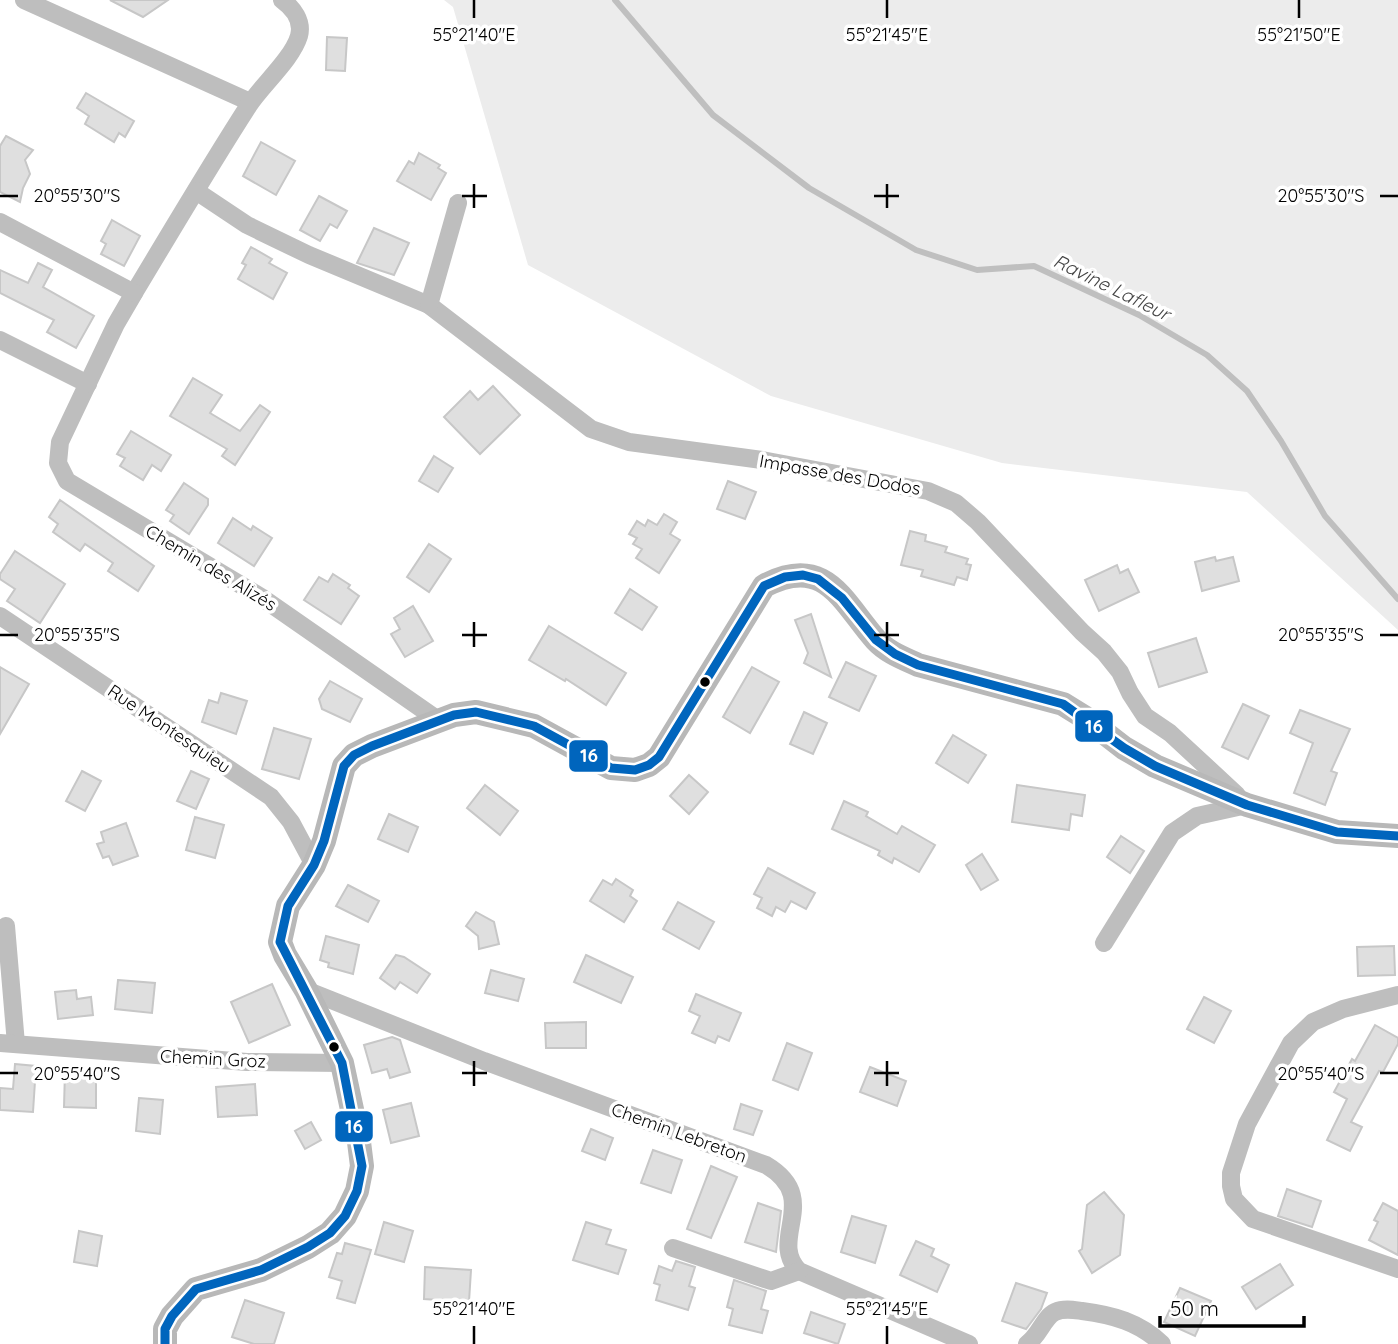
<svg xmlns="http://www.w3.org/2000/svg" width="1398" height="1344" font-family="Quicksand,sans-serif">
	<rect width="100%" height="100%" fill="#fff"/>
	<path fill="#ececec" d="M444 0H1398V630L1247 492 1002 463 771 396 528 265 453 7Z"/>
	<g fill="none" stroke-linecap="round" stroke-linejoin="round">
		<path stroke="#bfbfbf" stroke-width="6" d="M615 0 713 115 809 188 916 250 977 270 1034 266 1139 315 1207 355 1247 391 1281 441 1325 516 1398 599"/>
	</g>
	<g fill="#dfdfdf" stroke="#c7c7c7" stroke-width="2">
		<path d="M110 0H168L143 17Z"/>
		<path d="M327 37 347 38 345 71 326 70Z"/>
		<path d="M86 93 134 121 125 137 119 133 114 142 85 124 89 116 77 108Z"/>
		<path d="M6 136 33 150 25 160 30 174 23 188 20 202 0 192V146Z"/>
		<path d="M261 142 295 161 276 195 243 176Z"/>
		<path d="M419 153 440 165 438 168 446 173 431 200 397 181 409 161 414 164Z"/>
		<path d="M319 196 347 211 337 228 330 224 320 241 300 230Z"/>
		<path d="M112 220 140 236 124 266 101 254 106 244 101 241Z"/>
		<path d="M374 228 409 243 394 275 357 263Z"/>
		<path d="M251 247 272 259 269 263 287 273 273 299 238 279 246 265 242 263Z"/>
		<path d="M38 263 52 270 43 287 94 316 76 348 47 332 54 320 0 293V270L28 283Z"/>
		<path d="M193 378 222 395 210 413 240 431 260 405 270 412 235 465 222 456 227 449 170 416Z"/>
		<path d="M493 386 520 415 480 454 444 417 470 391 478 400Z"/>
		<path d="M131 431 171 455 161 471 152 465 143 480 120 466 125 458 117 454Z"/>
		<path d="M434 456 453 468 438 492 419 481Z"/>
		<path d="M728 481 756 492 745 519 717 509Z"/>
		<path d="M184 483 208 499V505L189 534 170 521 174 515 166 510Z"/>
		<path d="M60 500 154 566 138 591 108 571 113 563 85 544 80 551 53 532 58 524 49 517Z"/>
		<path d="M664 514 677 522 670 534 680 540 659 573 636 558 642 549 633 544 637 538 629 534 637 521 645 526 648 520 657 525Z"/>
		<path d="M233 518 251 530 253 526 272 538 254 566 218 543Z"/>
		<path d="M910 531 926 535 925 541 947 547 945 552 968 559 966 564 971 565 967 580 957 577 954 585 921 576 923 570 901 565Z"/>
		<path d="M429 544 451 559 429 592 407 577Z"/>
		<path d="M15 551 65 584 40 623 7 601 15 589 0 579V574Z"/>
		<path d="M1215 557 1216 561 1233 557 1239 581 1202 591 1195 562Z"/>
		<path d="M1117 565 1120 573 1128 569 1139 592 1099 611 1085 580Z"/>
		<path d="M333 574 350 585 348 588 359 596 341 624 304 600 319 577 328 582Z"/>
		<path d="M630 589 657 607 642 630 615 613Z"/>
		<path d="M413 606 433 641 405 657 391 634 400 629 394 618Z"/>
		<path d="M811 614 831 677 804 663 808 653 795 620Z"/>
		<path d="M549 626 626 673 606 705 566 679 565 681 529 660Z"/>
		<path d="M1196 638 1207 672 1159 687 1148 653Z"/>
		<path d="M846 662 876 676 859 711 829 697Z"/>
		<path d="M0 667 29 684 0 734Z"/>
		<path d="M752 667 779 682 750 733 723 717Z"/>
		<path d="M330 681 362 699 350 722 322 709 319 699Z"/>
		<path d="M221 693 247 701 236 734 202 722 209 700 218 703Z"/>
		<path d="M1243 704 1269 716 1248 759 1222 747Z"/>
		<path d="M1300 710 1350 729 1331 771 1337 773 1325 805 1294 793 1313 743 1290 733Z"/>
		<path d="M804 712 827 723 813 754 790 744Z"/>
		<path d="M274 728 311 739 299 779 262 769Z"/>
		<path d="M953 735 986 755 968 783 936 763Z"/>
		<path d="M82 771 101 781 85 811 66 801Z"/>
		<path d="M191 771 209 779 196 809 177 801Z"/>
		<path d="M689 775 708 792 689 814 670 796Z"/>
		<path d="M485 785 518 811 500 835 467 808Z"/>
		<path d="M1017 785 1085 795 1082 816 1071 814 1069 830 1012 822Z"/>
		<path d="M844 801 868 812 866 816 897 834 902 826 935 845 919 872 894 858 892 863 878 855 880 851 832 829Z"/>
		<path d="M389 814 418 827 408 852 378 839Z"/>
		<path d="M195 817 224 825 215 858 186 850Z"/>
		<path d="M126 823 138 856 113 865 109 856 103 858 97 844 104 842 101 832Z"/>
		<path d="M1121 836 1144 851 1130 873 1107 857Z"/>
		<path d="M982 854 998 880 981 890 966 865Z"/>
		<path d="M768 868 815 893 806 909 791 901 785 912 776 907 772 916 757 908 762 898 754 894Z"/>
		<path d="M616 879 633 890 630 896 637 901 624 922 590 901 603 880 612 885Z"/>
		<path d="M348 885 379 901 368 922 336 906Z"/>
		<path d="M678 902 714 922 699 949 663 929Z"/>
		<path d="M476 912 494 922 499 944 479 949 478 936 466 926Z"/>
		<path d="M326 936 359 945 353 974 328 967 329 963 320 960Z"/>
		<path d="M1394 946 1395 975 1358 976 1357 947Z"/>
		<path d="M396 955 404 957 430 974 417 993 400 982 395 989 380 978Z"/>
		<path d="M586 955 633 977 621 1003 574 982Z"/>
		<path d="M491 970 524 979 518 1001 485 993Z"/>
		<path d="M118 980 155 983 152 1013 115 1009Z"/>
		<path d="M272 984 290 1025 249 1043 231 1002Z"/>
		<path d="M76 990 77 999 91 997 93 1015 58 1019 55 992Z"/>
		<path d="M696 994 741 1013 729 1041 718 1036 715 1043 692 1033 700 1016 689 1011Z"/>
		<path d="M1204 997 1231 1011 1214 1043 1187 1029Z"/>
		<path d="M586 1022V1048H546L545 1023Z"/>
		<path d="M1375 1025 1398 1038V1044L1383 1072 1379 1071 1351 1122 1362 1127 1350 1151 1327 1140 1347 1099 1334 1092 1352 1059 1355 1061Z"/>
		<path d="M392 1037 400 1040 410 1072 390 1078 387 1069 372 1073 364 1045Z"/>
		<path d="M787 1043 812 1053 798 1090 773 1080Z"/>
		<path d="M15 1064 36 1066 33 1112 0 1110V1088L13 1089Z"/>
		<path d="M870 1067 906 1081 897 1106 860 1092Z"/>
		<path d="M65 1071 96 1072V1108L64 1107Z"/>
		<path d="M255 1084 257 1115 218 1117 216 1087Z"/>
		<path d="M139 1098 163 1100 160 1134 136 1131Z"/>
		<path d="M411 1103 419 1136 391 1143 383 1110Z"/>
		<path d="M741 1104 762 1111 753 1135 734 1129Z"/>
		<path d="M311 1122 321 1140 305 1149 295 1131Z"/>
		<path d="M591 1129 613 1138 605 1160 582 1151Z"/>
		<path d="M653 1150 682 1160 671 1193 641 1183Z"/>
		<path d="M711 1166 737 1177 711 1238 687 1229Z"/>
		<path d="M1287 1189 1321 1201 1312 1227 1278 1216Z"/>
		<path d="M1104 1192 1124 1215 1120 1255 1092 1273 1079 1251 1082 1249 1087 1205Z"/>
		<path d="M758 1203 781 1211 776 1252 745 1242Z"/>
		<path d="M1383 1203 1398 1211V1255L1369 1240 1378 1222 1374 1220Z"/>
		<path d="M852 1216 886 1226 875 1263 841 1252Z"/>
		<path d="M384 1222 413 1231 404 1262 375 1254Z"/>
		<path d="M586 1222 611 1230 606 1244 626 1250 618 1274 573 1260Z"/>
		<path d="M79 1231 102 1236 97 1266 74 1262Z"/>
		<path d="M916 1241 934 1249 931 1256 949 1265 937 1292 900 1275Z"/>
		<path d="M345 1243 371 1250 355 1303 337 1298 342 1281 329 1277 337 1253 342 1254Z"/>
		<path d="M676 1261 695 1267 689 1286 695 1288 688 1310 656 1300 660 1285 654 1283 659 1266 672 1271Z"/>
		<path d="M1280 1264 1293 1285 1256 1309 1242 1287Z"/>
		<path d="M425 1267 471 1270 469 1302 424 1299Z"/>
		<path d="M734 1280 766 1291 761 1309 768 1311 762 1333 729 1325 733 1309 727 1307Z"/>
		<path d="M1016 1283 1047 1293 1041 1309 1026 1329 1002 1321Z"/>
		<path d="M1180 1288 1211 1301 1195 1336 1164 1322Z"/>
		<path d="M245 1300 284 1313 274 1344H254L232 1337Z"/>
		<path d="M811 1312 845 1324 838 1344 804 1333Z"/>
	</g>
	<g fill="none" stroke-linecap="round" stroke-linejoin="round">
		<g stroke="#bebebe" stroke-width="18">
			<path d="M24 0 250 102"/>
			<path d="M282 0C293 8 303 21 299 36 292 59 263 84 249 105 209 167 172 230 134 293L116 324 60 442 58 463 67 481 261 597 438 720"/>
			<path d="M196 191 247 225 309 255 429 305 591 429 629 442 762 460 928 491 956 503 978 522 1082 632 1104 652 1120 672 1130 693 1145 716 1170 733 1237 795"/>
			<path d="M0 222 134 293"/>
			<path d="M429 305 458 203"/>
			<path d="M0 340 88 384"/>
			<path d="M0 616 271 797 291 822 314 865"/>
			<path d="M6 926 16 1044"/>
			<path d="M1104 943 1172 833 1197 816 1247 805"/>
			<path d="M306 990 484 1061 766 1165C823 1199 767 1239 799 1271L969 1344"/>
			<path d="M1398 995 1343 1009 1313 1022 1291 1043 1247 1124 1231 1173V1186L1234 1199 1253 1219 1398 1269"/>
			<path d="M0 1043 247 1062 342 1063"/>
			<path d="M673 1248 771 1281 799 1271"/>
			<path d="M1027 1344C1039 1336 1044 1317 1055 1312 1064 1308 1074 1310 1082 1311 1113 1315 1139 1322 1162 1344"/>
		</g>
		<path stroke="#b8b8b8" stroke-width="24" d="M165 1344V1329L172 1316 196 1289 261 1270 308 1247 330 1233 345 1216 357 1191 362 1166 359 1142 342 1063 306 990 285 955 280 942 288 906 314 865 324 841 344 766 354 755 372 746 454 715 476 712 534 726 611 768 635 770 649 765 659 757 764 586C826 553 843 603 876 640 887 652 903 658 918 665L1063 704 1084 717 1124 748 1155 766 1247 805 1337 832 1398 836"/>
		<defs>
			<path id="bus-1" d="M165 1344V1329L172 1316 196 1289 261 1270 308 1247 330 1233 345 1216 357 1191 362 1166 342 1063 280 942 288 906 314 865 324 841 344 766 354 755 372 746 454 715 476 712 534 726 611 768 635 770 649 765 659 757 764 586 785 577 803 575 818 579 842 598 876 640 895 654 918 665 1063 704 1124 748 1155 766 1247 805 1337 832 1398 836"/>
		</defs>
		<use href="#bus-1" stroke="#fff" stroke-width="14"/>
		<use href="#bus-1" stroke="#0065bd" stroke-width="9"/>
	</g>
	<path fill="none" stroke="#000" stroke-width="2.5" d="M474 0V18M887 0V18M1299 0V18M474 184V208M887 184V208M0 196H18M462 196H487M874 196H899M1380 196H1398M474 622V647M887 622V647M0 635H18M462 635H487M874 635H899M1380 635H1398M474 1061V1086M887 1061V1086M0 1073H18M462 1073H487M874 1073H899M1380 1073H1398M474 1326V1344M887 1326V1344"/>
	<g fill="#000" stroke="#fff" stroke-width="2.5">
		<circle cx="705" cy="682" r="6"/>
		<circle cx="334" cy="1047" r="6"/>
	</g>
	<g text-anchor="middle" stroke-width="7" stroke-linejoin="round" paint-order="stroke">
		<g font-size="18" fill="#000" stroke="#fff">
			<text transform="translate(840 475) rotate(10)" y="6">Impasse des Dodos</text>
			<text transform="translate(211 568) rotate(31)" y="6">Chemin des Alizés</text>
			<text transform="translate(169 729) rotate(34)" y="6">Rue Montesquieu</text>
			<text transform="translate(213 1059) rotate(3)" y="6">Chemin Groz</text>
			<text transform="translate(679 1133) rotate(20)" y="6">Chemin Lebreton</text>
		</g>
		<g font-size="19" font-style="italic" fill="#444" stroke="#fff">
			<text transform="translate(1112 287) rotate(26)" y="7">Ravine Lafleur</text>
		</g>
	</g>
	<g font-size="18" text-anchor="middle" fill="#000" stroke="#fff" stroke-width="7" stroke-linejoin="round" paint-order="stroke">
		<text x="474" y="41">55°21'40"E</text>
		<text x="887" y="41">55°21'45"E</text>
		<text x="1299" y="41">55°21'50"E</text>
		<text x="77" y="202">20°55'30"S</text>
		<text x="1321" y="202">20°55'30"S</text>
		<text x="77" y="641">20°55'35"S</text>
		<text x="1321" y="641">20°55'35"S</text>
		<text x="77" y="1080">20°55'40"S</text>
		<text x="1321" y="1080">20°55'40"S</text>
		<text x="474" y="1315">55°21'40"E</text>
		<text x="887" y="1315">55°21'45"E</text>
	</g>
	<g stroke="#fff" stroke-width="2.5">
		<rect x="1074" y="709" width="40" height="34" rx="7" fill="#0065bd"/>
		<rect x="568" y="739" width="41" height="34" rx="7" fill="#0065bd"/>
		<rect x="334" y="1110" width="40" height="33" rx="7" fill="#0065bd"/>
	</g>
	<g font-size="19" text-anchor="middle" font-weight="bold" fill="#fff">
		<text x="1094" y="733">16</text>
		<text x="589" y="762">16</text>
		<text x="354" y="1133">16</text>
	</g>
	<path d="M1160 1316v10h144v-10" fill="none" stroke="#000000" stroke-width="3.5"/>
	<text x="1170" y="1316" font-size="21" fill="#000000" stroke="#ffffff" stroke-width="5" paint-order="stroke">50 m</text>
</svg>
